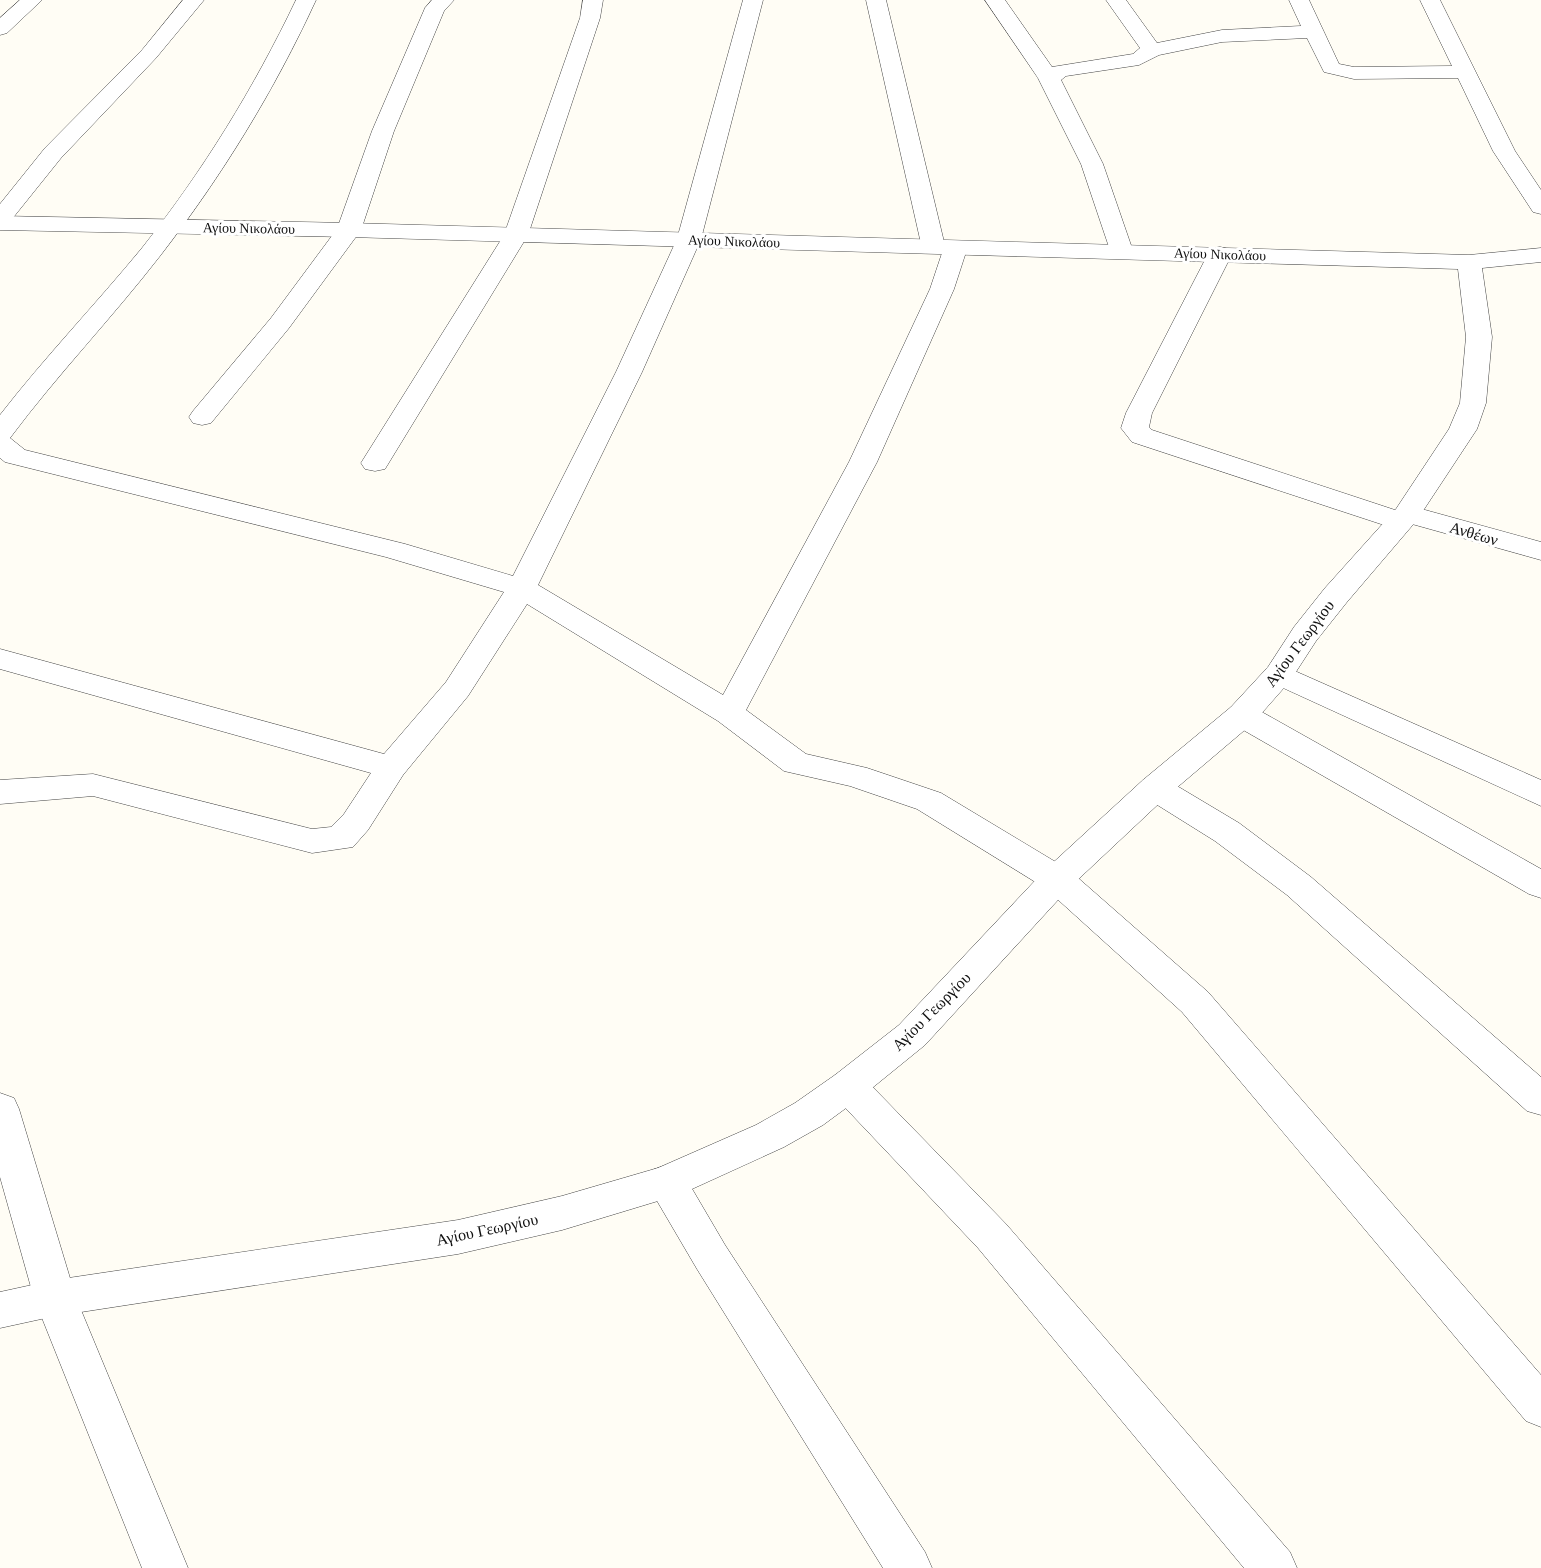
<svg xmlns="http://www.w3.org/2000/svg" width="1541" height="1568" font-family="Georgia,serif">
	<rect width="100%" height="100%" fill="#fffdf5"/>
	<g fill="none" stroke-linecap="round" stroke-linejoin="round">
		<defs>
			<g id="minor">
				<path d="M20 0H42L7 33 0 35V18Z"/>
				<path d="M183 0H204L156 58 61 158 8 224 0 226V204L45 148 142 50Z"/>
				<path d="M296 0H316C274 91 222 176 160 256 112 318 57 375 10 438L25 450 405 544 513 576 616 372 677 239 743 0H763L701 239 642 372 538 585 723 695 849 462 930 289 942 253H926L922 248 866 0H886L945 246 955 242 963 244 967 249 954 289 877 462 746 710 806 754 867 768 941 793 1069 870 1208 992 1541 1375V1427L1526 1421 1182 1012 1045 888 917 809 850 786 784 771 718 721 527 604 468 696 403 775 368 830 353 847 312 853 93 796 0 804V780L93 774 312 829 331 827 344 814 371 773 0 669V649L384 754 446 682 504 592 386 557 5 462 0 458V415C45 357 96 304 142 248 203 171 254 88 296 0Z"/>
				<path d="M432 0H454L444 11 394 131 361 230 289 328 211 423 202 425 193 423 189 417 193 411 271 318 337 229 372 131 425 8Z"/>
				<path d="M583 0H603L600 18 528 235 385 469 375 471 365 469 361 463 504 235 580 18Z"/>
				<path d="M985 0H1005L1052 67 1133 54 1140 48 1106 0H1126L1157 43 1222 30 1301 26 1289 0H1309L1339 64 1354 67 1452 66 1420 0H1440L1515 151 1541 190V214L1533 212 1493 151 1458 78 1354 79 1324 72 1307 38 1222 42 1159 55 1139 65 1066 76 1061 80 1103 164 1133 251 1130 256 1121 258 1112 256 1081 164 1038 78Z"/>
				<path d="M1220 247 1229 249 1232 254 1152 413 1149 427 1152 430 1395 510 1407 505 1541 542V560L1412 524 1400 530 1390 527 1132 442 1121 428 1126 413 1208 254 1211 249Z"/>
				<path d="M1279 664 1541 780V806L1268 681 1263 674 1268 667Z"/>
				<path d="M1242 704 1253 707 1541 869V898L1529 894 1231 723 1226 715 1231 707Z"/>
				<path d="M1155 776 1167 780 1239 823 1311 877 1541 1077V1115L1527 1111 1287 895 1215 841 1143 796 1138 788 1143 780Z"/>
				<path d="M848 1071 861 1075 1006 1224 1290 1552 1297 1568H1244L978 1248 835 1097 829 1086 835 1075Z"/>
				<path d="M0 1093 14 1098 19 1109 76 1298 188 1568H142L34 1298 0 1177Z"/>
				<path d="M667 1165 681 1170 725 1245 925 1552 932 1568H883L697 1269 653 1194 647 1182 653 1170Z"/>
			</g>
			<path id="tertiary" d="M0 216 349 223 1469 255 1541 248V262L1482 268 1492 337 1486 403 1477 429 1417 520 1347 602 1316 641 1290 681 1253 723 1167 796 1069 888 925 1045 861 1097 823 1125 784 1147 681 1194 562 1230 458 1254 55 1316 0 1328V1292L55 1280 458 1220 562 1196 658 1168 756 1125 795 1103 835 1075 899 1025 1045 870 1143 780 1231 707 1268 667 1294 627 1325 588 1396 509 1449 429 1460 403 1466 337 1458 269 349 237 0 230Z"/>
		</defs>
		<use href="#minor" stroke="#444" stroke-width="1"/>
		<use href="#tertiary" stroke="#444" stroke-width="1"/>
		<use href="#minor" fill="#fff" fill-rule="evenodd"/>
		<use href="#tertiary" fill="#fff" fill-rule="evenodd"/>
	</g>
	<g text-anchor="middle" stroke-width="6" stroke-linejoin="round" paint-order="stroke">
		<g font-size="14" fill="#111" stroke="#fff">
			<text transform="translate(249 228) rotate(1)" y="5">Αγίου Νικολάου</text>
			<text transform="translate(734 241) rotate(2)" y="5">Αγίου Νικολάου</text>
			<text transform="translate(1220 254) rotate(2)" y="5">Αγίου Νικολάου</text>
		</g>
		<g font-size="16" fill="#111" stroke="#fff">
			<text transform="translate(1474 533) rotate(16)" y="6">Ανθέων</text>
			<text transform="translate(1299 643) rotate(-53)" y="6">Αγίου Γεωργίου</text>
			<text transform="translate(931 1011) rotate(-45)" y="6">Αγίου Γεωργίου</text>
			<text transform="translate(487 1229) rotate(-12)" y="6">Αγίου Γεωργίου</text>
		</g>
	</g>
</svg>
